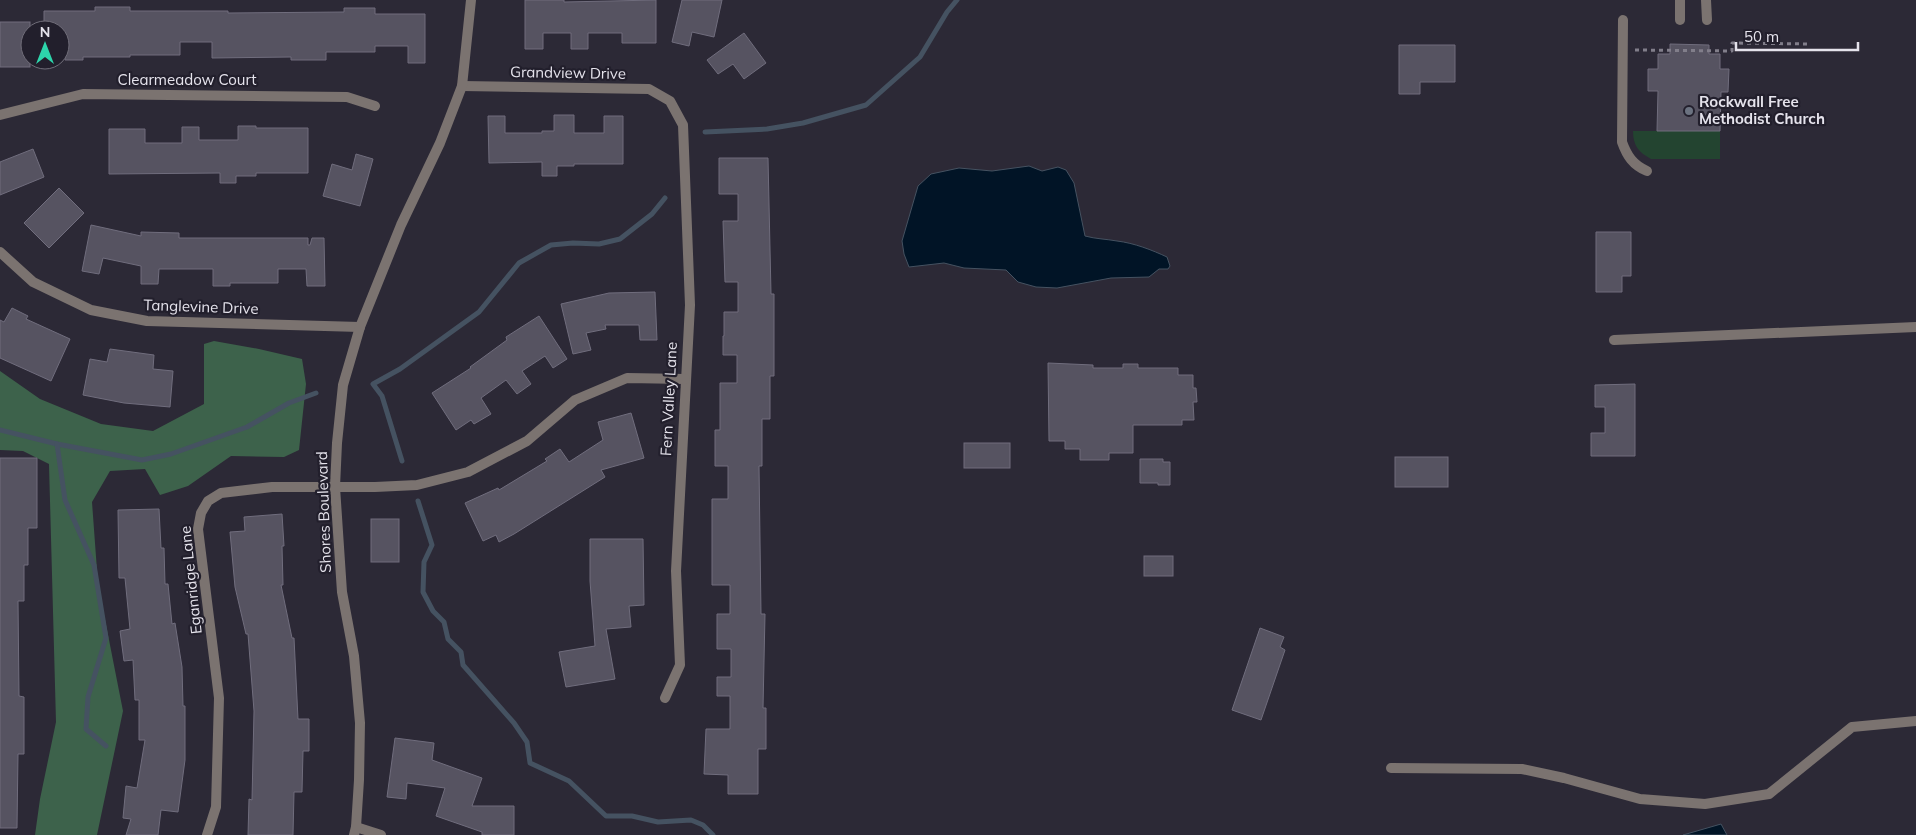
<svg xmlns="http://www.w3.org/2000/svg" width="1916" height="835" font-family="Mulish,sans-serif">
	<rect width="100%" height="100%" fill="#2c2936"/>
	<path fill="#234430" d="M1633 131H1720V159H1651C1638 152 1633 145 1633 131Z"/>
	<path fill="#3d624b" d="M214 341 259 349 302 359 306 384 299 450 284 457 231 456 188 486 160 495 145 469 110 471 92 502 98 584 123 711 97 835H35L40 799 56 722 49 464 23 451 0 450V371L40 399 101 424 153 431 204 404V344Z"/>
	<g fill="#011426" stroke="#455261">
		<path d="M1029 166 1042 171 1058 167 1066 170 1074 183 1085 236C1096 239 1106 239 1117 241 1134 243 1152 250 1167 257L1170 266 1168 269H1159L1149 277 1111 278 1057 288 1036 287 1018 282 1006 270 964 268 944 263 909 267 904 254 902 241 918 186 931 174 959 168 992 171Z"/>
		<path d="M1721 824 1727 835H1683Z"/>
	</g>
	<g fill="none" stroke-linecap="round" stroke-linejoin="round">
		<g stroke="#455261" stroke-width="5">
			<path d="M705 132 767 129 803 123 866 105 920 57 947 12 957 0"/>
			<path d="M0 430 57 444 142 460 171 454 247 427 289 403 316 393"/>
			<path d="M57 444 65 500 94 565 106 638 88 697 86 729 106 746"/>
			<path d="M402 461 382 396 373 384 400 369 479 312 519 263 551 245 573 243 599 244 620 239 652 214 665 198"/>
			<path d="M418 501 432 545 424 562 423 592 433 611 444 622 448 639 461 652 463 665 514 723 527 742 530 763 569 781 606 816H632L658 822 691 820 703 825 713 835"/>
		</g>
	</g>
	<g fill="#565361" stroke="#706d7d">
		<path d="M525 0H564V2L656 0V43H622V33H588V49H571V33H543V49H525Z"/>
		<path d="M682 0H722L714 37 692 32 689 46 672 42Z"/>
		<path d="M95 7H130V11H228V13L344 12V8H375V14H425V63H408V46H375V52H326V60H291V57L212 58V42H180V55H130V57H83V60H65V42H60V30H44V11H95Z"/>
		<rect x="0" y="22" width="30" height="45"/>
		<path d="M744 33 766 63 744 79 733 64 718 74 707 60Z"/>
		<path d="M1670 44 1709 45V54H1720V69H1729L1728 92H1721L1720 131H1657L1658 91H1648V69H1658V54H1670Z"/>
		<path d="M1399 45H1455V82H1420V94H1399Z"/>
		<path d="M554 115H574V133H604V116H623V164H574V166H557V176H542V162L489 163 488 116H505V133H542V131H554Z"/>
		<path d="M238 126H256V128H308V173H256V176H236V183H220V173L109 174V129H145V143H182V127H199V140H238Z"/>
		<path d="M33 149 44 177 0 195V162Z"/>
		<path d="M356 154 373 159 360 206 323 196 332 164 352 170Z"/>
		<path d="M719 158H768L771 294H774V376H770V419H762V466H759L761 614H765L763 708H766V749H758V794H728V775L704 774 706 729H730V696H717V677H731V649H717V614H730V585H712V499H728V466H715V430H720V383H737V355H723V336H724V312H738V282H725L723 221H738V194H719Z"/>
		<path d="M59 188 84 213 49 248 24 223Z"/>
		<path d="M91 225 141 236V232L179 233V238H308V245H310L312 238H324L325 286H307L306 269H278V283H230V286H213V269H159L158 284H141V266L103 258 99 274 82 271Z"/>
		<path d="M1596 232H1631V276H1622V292H1596Z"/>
		<path d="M655 292 657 340H640L639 325H605L606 329 586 333 591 350 573 354 561 304 609 293Z"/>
		<path d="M12 308 28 316 26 319 70 339 51 381 0 358V320L4 322Z"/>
		<path d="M539 316 567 359 553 368 545 356 522 371 531 384 517 394 506 380 481 398 491 414 474 424 471 420 456 430 432 393 471 368 470 367 507 340 506 337Z"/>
		<path d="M110 349 154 355 153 369 173 371 170 407 124 403 83 395 90 359 107 362Z"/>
		<path d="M1048 363 1093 365V368H1123V364H1138V368H1178V375H1193V388H1196L1197 402H1193L1194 420H1182V425H1133V453H1109V460H1080V449H1065V441H1049Z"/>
		<path d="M1635 384V456H1591V433H1605V407H1595V385Z"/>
		<path d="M631 413 644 458 601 470 605 477 514 534 499 542 496 535 483 541 465 503 498 488 499 490 547 461 545 459 560 449 569 462 603 440 598 422Z"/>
		<rect x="964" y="443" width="46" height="25"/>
		<rect x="1395" y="457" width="53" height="30"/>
		<path d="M0 458H37V528H28V565H24V601H18L19 696 24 697V754H18L17 828H0Z"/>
		<path d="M1140 459H1163V462H1170V485H1158V483H1140Z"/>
		<path d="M159 509 161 548H164L165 584H168L172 624 175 623 182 667 183 706H185V760L178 812 161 810 158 835H126L131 819 123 818 126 786 137 788 145 740H139V700H135L133 660 124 661 120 631 130 629 125 578H119L118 510Z"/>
		<path d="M282 514 284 546H282L283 585H281L292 638H294L298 719H309V751H303L302 792H294L293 835H248L249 799 252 800 254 711 248 634H246L235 587 230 532 245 531 244 517Z"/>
		<rect x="371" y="519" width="28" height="43"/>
		<path d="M590 539H643L644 605 629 606 631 627 606 629 615 679 566 687 559 652 595 646 590 581Z"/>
		<rect x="1144" y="556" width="29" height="20"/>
		<path d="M1260 628 1284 637 1280 647 1285 650 1261 720 1232 710Z"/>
		<path d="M395 738 434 743 432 760 482 778 472 806H514V835H482V832L436 816 445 788 407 783 406 799 387 797Z"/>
	</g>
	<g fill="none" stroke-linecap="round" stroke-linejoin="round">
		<path stroke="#817e8a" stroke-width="3" stroke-dasharray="4 4" stroke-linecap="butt" d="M1635 50 1732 51V43L1811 44"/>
		<g stroke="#7b7370" stroke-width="10">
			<path d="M1706 0 1707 20"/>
			<path d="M1623 20 1622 142C1627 156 1633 165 1647 171"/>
			<path d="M1680 20V0"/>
			<path d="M1614 340 1916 327"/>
			<path d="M1391 768 1522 769 1564 778 1640 799 1705 804 1769 794 1852 727 1916 721"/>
		</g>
		<g stroke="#7b7370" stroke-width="10">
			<path d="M462 86 649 89 670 101 683 125 690 305 676 571 680 665 665 698"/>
			<path d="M0 115 83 94 347 97 375 106"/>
			<path d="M0 252 33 282 91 310 147 321 360 327"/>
			<path d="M356 827 381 835"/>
			<path d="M207 835 216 807 219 698 198 529 201 513 208 501 221 493 272 487H375L417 485 468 472 527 441 575 400 627 378 685 379"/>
		</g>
		<path stroke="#7b7370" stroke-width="10" d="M354 835 356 827 359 780 360 723 354 656 342 592 335 487 337 443 343 385 360 327 401 225 440 143 462 86 471 0"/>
	</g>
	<circle fill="#6b7280" stroke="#221f2c" stroke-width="2" cx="1689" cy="111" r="5"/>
	<g text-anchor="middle" stroke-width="4.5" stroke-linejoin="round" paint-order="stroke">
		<g font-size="15" fill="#e5e3ec" stroke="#221f2c">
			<text transform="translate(568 73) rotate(1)" y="5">Grandview Drive</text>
			<text x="187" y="85">Clearmeadow Court</text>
			<text transform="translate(201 307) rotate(2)" y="5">Tanglevine Drive</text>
			<text transform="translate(669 399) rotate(-87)" y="5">Fern Valley Lane</text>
			<text transform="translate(324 512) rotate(-92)" y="5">Shores Boulevard</text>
			<text transform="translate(191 580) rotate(-96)" y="5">Eganridge Lane</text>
		</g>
		<g font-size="15" font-weight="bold" fill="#e5e3ec" stroke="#221f2c" text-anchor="start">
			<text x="1699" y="107">Rockwall Free<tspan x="1699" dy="17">Methodist Church</tspan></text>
		</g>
	</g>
	<g transform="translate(45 45)"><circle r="24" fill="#221f2c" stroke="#706d79"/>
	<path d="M0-4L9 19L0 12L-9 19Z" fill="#2dd5ab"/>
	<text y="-8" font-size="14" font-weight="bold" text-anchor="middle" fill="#e5e3ec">N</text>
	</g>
	<path d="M1736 42v8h122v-8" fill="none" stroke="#e5e3ec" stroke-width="2.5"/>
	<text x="1744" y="42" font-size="15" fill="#e5e3ec" stroke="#221f2c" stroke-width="4" paint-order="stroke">50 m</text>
</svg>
